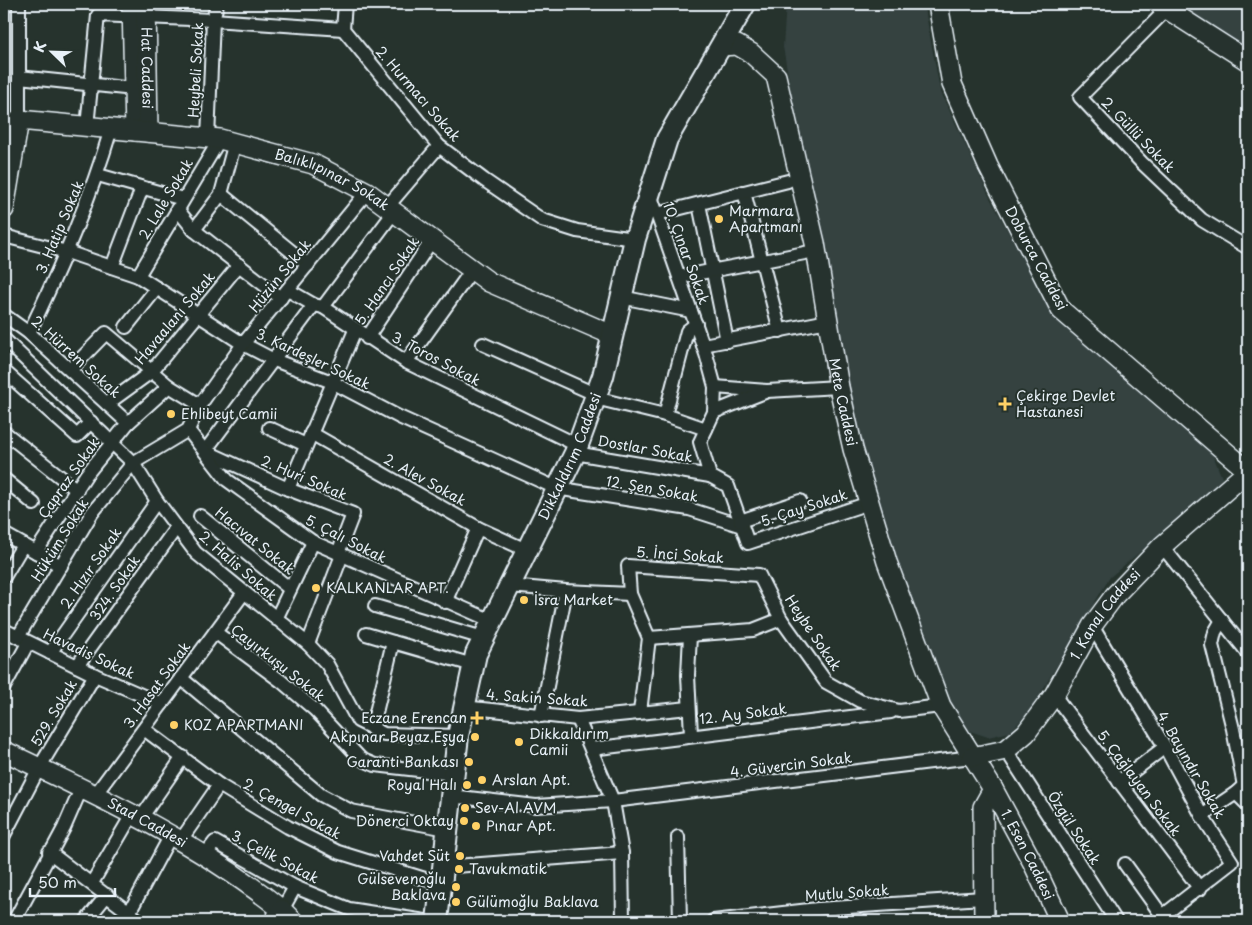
<svg xmlns="http://www.w3.org/2000/svg" width="1252" height="925" font-family="'Playpen Sans',sans-serif">
	<rect width="100%" height="100%" fill="#26332d"/>
	<filter id="ink" filterUnits="userSpaceOnUse"><feTurbulence type="fractalNoise" baseFrequency=".02" numOctaves="2"/><feDisplacementMap in="SourceGraphic" scale="10" xChannelSelector="R" yChannelSelector="G"/><feConvolveMatrix kernelMatrix="1 2 1 2 8 2 1 2 1" color-interpolation-filters="sRGB"/></filter>
	<g filter="url(#ink)">
		<g fill="#344241">
			<path d="M786 4H924L940 90 990 198 1052 313 1211 450 1222 478 1202 500 1110 577 1031 709 1010 732 988 737 970 731 957 716 919 637 876 509 843 357 817 212 795 114 783 47Z"/>
			<path d="M1173 4H1248V53Z"/>
		</g>
		<g fill="none" stroke-linecap="round" stroke-linejoin="round">
			<defs>
				<g id="street">
					<path d="M345 4 343 29 439 146 484 180 542 220 577 231 635 239"/>
					<path d="M1166 10 1080 97 1142 163 1202 220 1248 248"/>
					<path d="M19 77 134 89"/>
					<path d="M19 120V4"/>
					<path d="M87 127 98 15 213 20 343 29"/>
					<path d="M208 138 213 20 217 4"/>
					<path d="M98 175 183 199"/>
					<path d="M744 192 780 331"/>
					<path d="M221 194 308 265"/>
					<path d="M650 194 706 354 715 387 714 412 700 442 710 476 728 486 748 543 869 503"/>
					<path d="M699 204 727 341"/>
					<path d="M387 207 439 146"/>
					<path d="M177 209 194 230 281 298"/>
					<path d="M657 214 788 181"/>
					<path d="M194 230 221 194 235 142"/>
					<path d="M4 236 67 252 138 276 243 344 274 360 332 382 399 417 556 488 689 509 742 526"/>
					<path d="M112 267 142 188"/>
					<path d="M138 276 220 139"/>
					<path d="M679 277 810 252"/>
					<path d="M288 290 314 305 323 307 406 362 577 445"/>
					<path d="M621 297 691 311"/>
					<path d="M314 305 205 451 288 489 353 514 338 553"/>
					<path d="M323 307 394 212"/>
					<path d="M4 315 29 333 128 423"/>
					<path d="M126 327 157 288"/>
					<path d="M29 333C61 266 90 200 111 129"/>
					<path d="M367 338 432 240"/>
					<path d="M4 339 133 463 157 501 196 553 308 644 327 664 358 721 384 734 458 736"/>
					<path d="M483 344 597 395"/>
					<path d="M703 345 828 321"/>
					<path d="M406 362 472 270"/>
					<path d="M70 370 106 333 169 386"/>
					<path d="M4 371 77 436 91 422"/>
					<path d="M715 387 767 391 839 387"/>
					<path d="M595 398 665 415 706 429"/>
					<path d="M107 404 151 372 239 265"/>
					<path d="M714 412 765 392"/>
					<path d="M665 415 687 331 696 324"/>
					<path d="M269 428 306 445"/>
					<path d="M188 430 227 480 313 542 492 621"/>
					<path d="M4 432 77 490"/>
					<path d="M311 433 478 528 526 550"/>
					<path d="M575 453 710 476"/>
					<path d="M4 479 34 504"/>
					<path d="M288 489 355 330"/>
					<path d="M200 516 290 589"/>
					<path d="M740 521 800 501"/>
					<path d="M4 534 61 566"/>
					<path d="M1162 546 1248 653"/>
					<path d="M36 552 86 475 128 423 169 386 200 405"/>
					<path d="M4 577 23 545"/>
					<path d="M510 586 566 591 630 594"/>
					<path d="M445 602 478 528"/>
					<path d="M375 606 483 638"/>
					<path d="M276 619 313 542"/>
					<path d="M1222 620 1215 632 1212 645 1233 729 1244 786"/>
					<path d="M1092 626 1165 747 1202 816 1232 862 1156 921"/>
					<path d="M4 630 95 675 162 704"/>
					<path d="M215 632 281 681 315 710 361 759 375 765 453 774"/>
					<path d="M366 634 393 642"/>
					<path d="M690 635 688 675 691 735"/>
					<path d="M18 637 92 513 133 463 188 430 200 405 243 344 367 192"/>
					<path d="M649 638 753 630 781 619"/>
					<path d="M308 644 342 555"/>
					<path d="M50 653 157 501"/>
					<path d="M77 666 176 528"/>
					<path d="M181 678 321 795 351 811 447 829"/>
					<path d="M4 687 28 643"/>
					<path d="M1054 695 1200 889"/>
					<path d="M463 707 578 719 689 708"/>
					<path d="M640 712 649 638 630 594 628 566 759 575 781 619 826 682 860 701 899 711 941 706"/>
					<path d="M541 716 566 591"/>
					<path d="M578 719 613 801 622 853 623 921"/>
					<path d="M144 729 219 785 288 827 338 852 441 884"/>
					<path d="M372 729 393 642 473 665"/>
					<path d="M591 749 891 712"/>
					<path d="M1006 750 1116 921"/>
					<path d="M1119 782 1165 747"/>
					<path d="M1236 793 1248 805"/>
					<path d="M95 795 243 594"/>
					<path d="M451 796 536 806 613 801 972 757"/>
					<path d="M1202 816 1236 793 1248 782"/>
					<path d="M141 818 183 757"/>
					<path d="M4 835 39 768 95 675"/>
					<path d="M678 837 680 921"/>
					<path d="M181 840 219 785"/>
					<path d="M49 852 140 921"/>
					<path d="M205 855 215 842 295 887 349 909 425 921"/>
					<path d="M1125 864 1166 921"/>
					<path d="M443 867 622 853"/>
					<path d="M92 883 133 813"/>
					<path d="M282 910 295 887"/>
					<path d="M129 913 171 835"/>
					<path d="M14 921 64 828 81 789"/>
					<path d="M86 921 107 895"/>
					<path d="M713 921 818 909 983 898"/>
				</g>
				<g id="secondary">
					<path d="M132 4 135 131"/>
					<path id="s1" d="M146 4 148 132"/>
					<path d="M938 4 952 84 988 166 1061 310 1248 471"/>
					<path d="M1159 4 1248 61"/>
					<path id="s2" d="M721 46 737 45 751 53 776 76 815 243 839 387 853 449 887 562 941 706 993 789 983 807 984 921"/>
					<path id="s3" d="M4 209 19 120 220 139 313 164 367 192 489 282 612 335"/>
					<path id="s4" d="M4 751C100 797 198 842 282 910"/>
					<path id="s5" d="M972 757 1006 750 1026 733 1054 695 1092 626 1115 595 1162 546 1248 471"/>
					<path id="s6" d="M993 789 1033 863 1060 921"/>
					<path d="M274 921 282 910 293 921"/>
				</g>
				<g id="primary">
					<path id="s7" d="M437 921 458 736 476 654 575 453 603 376 635 239 667 139 745 4"/>
				</g>
			</defs>
			<use href="#street" stroke="#e8f1f8" stroke-width="16"/>
			<use href="#secondary" stroke="#e8f1f8" stroke-width="22"/>
			<use href="#primary" stroke="#e8f1f8" stroke-width="24"/>
			<use href="#street" stroke="#26332d" stroke-width="12"/>
			<use href="#secondary" stroke="#26332d" stroke-width="19"/>
			<use href="#primary" stroke="#26332d" stroke-width="20"/>
		</g>
	</g>
	<g fill="#ffd166" stroke="#26332d" stroke-width="2">
		<circle cx="719" cy="219" r="5"/>
		<path d="M1002.5 396.5h5v5h5v5h-5v5h-5v-5h-5v-5h5z"/>
		<circle cx="171" cy="414" r="5"/>
		<circle cx="316" cy="588" r="5"/>
		<circle cx="524" cy="600" r="5"/>
		<path d="M474.5 710.5h5v5h5v5h-5v5h-5v-5h-5v-5h5z"/>
		<circle cx="174" cy="725" r="5"/>
		<circle cx="475" cy="737" r="5"/>
		<circle cx="519" cy="742" r="5"/>
		<circle cx="469" cy="762" r="5"/>
		<circle cx="482" cy="780" r="5"/>
		<circle cx="467" cy="785" r="5"/>
		<circle cx="465" cy="808" r="5"/>
		<circle cx="464" cy="821" r="5"/>
		<circle cx="476" cy="826" r="5"/>
		<circle cx="460" cy="856" r="5"/>
		<circle cx="459" cy="869" r="5"/>
		<circle cx="456" cy="887" r="5"/>
		<circle cx="456" cy="902" r="5"/>
	</g>
	<g text-anchor="middle" stroke-width="4" stroke-linejoin="round" paint-order="stroke">
		<g font-size="14" fill="#e8f1f8" stroke="#26332d">
			<text dy="5" stroke="none"><textPath href="#s1" startOffset="64">Hat Caddesi</textPath></text>
			<text transform="translate(196 70) rotate(-87)" y="5">Heybeli Sokak</text>
			<text transform="translate(418 94) rotate(49)" y="5">2. Hurmacı Sokak</text>
			<text transform="translate(1138 135) rotate(46)" y="5">2. Güllü Sokak</text>
			<text dy="5" stroke="none"><textPath href="#s3" startOffset="412">Balıklıpınar Sokak</textPath></text>
			<text transform="translate(166 199) rotate(-59)" y="5">2. Lale Sokak</text>
			<text transform="translate(60 227) rotate(-67)" y="5">3. Hatip Sokak</text>
			<text transform="translate(686 253) rotate(70)" y="5">10. Çınar Sokak</text>
			<text transform="translate(1036 258) rotate(62)" y="5">Doburca Caddesi</text>
			<text transform="translate(280 276) rotate(-51)" y="5">Hüzün Sokak</text>
			<text transform="translate(387 281) rotate(-56)" y="5">5. Hancı Sokak</text>
			<text transform="translate(175 318) rotate(-50)" y="5">Havaalanı Sokak</text>
			<text transform="translate(76 357) rotate(42)" y="5">2. Hürrem Sokak</text>
			<text transform="translate(313 359) rotate(25)" y="5">3. Kardeşler Sokak</text>
			<text transform="translate(436 359) rotate(28)" y="5">3. Toros Sokak</text>
			<text dy="5" stroke="none"><textPath href="#s2" startOffset="399">Mete Caddesi</textPath></text>
			<text transform="translate(645 449) rotate(10)" y="5">Dostlar Sokak</text>
			<text dy="5" stroke="none"><textPath href="#s7" startOffset="489">Dikkaldırım Caddesi</textPath></text>
			<text transform="translate(69 478) rotate(-55)" y="5">Çapraz Sokak</text>
			<text transform="translate(304 478) rotate(23)" y="5">2. Huri Sokak</text>
			<text transform="translate(425 480) rotate(29)" y="5">2. Alev Sokak</text>
			<text transform="translate(652 489) rotate(10)" y="5">12. Şen Sokak</text>
			<text transform="translate(804 508) rotate(-18)" y="5">5. Çay Sokak</text>
			<text transform="translate(346 539) rotate(27)" y="5">5. Çalı Sokak</text>
			<text transform="translate(60 540) rotate(-58)" y="5">Hüküm Sokak</text>
			<text transform="translate(255 541) rotate(39)" y="5">Hacıvat Sokak</text>
			<text transform="translate(680 555) rotate(4)" y="5">5. İnci Sokak</text>
			<text transform="translate(238 566) rotate(41)" y="5">2. Halis Sokak</text>
			<text transform="translate(91 568) rotate(-55)" y="5">2. Hızır Sokak</text>
			<text transform="translate(115 588) rotate(-55)" y="5">324. Sokak</text>
			<text dy="5" stroke="none"><textPath href="#s5" startOffset="204">1. Kanal Caddesi</textPath></text>
			<text transform="translate(813 633) rotate(56)" y="5">Heybe Sokak</text>
			<text transform="translate(89 654) rotate(25)" y="5">Havadis Sokak</text>
			<text transform="translate(278 663) rotate(38)" y="5">Çayırkuşu Sokak</text>
			<text transform="translate(157 685) rotate(-54)" y="5">3. Hasat Sokak</text>
			<text transform="translate(537 698) rotate(4)" y="5">4. Sakin Sokak</text>
			<text transform="translate(54 713) rotate(-59)" y="5">529. Sokak</text>
			<text transform="translate(743 714) rotate(-7)" y="5">12. Ay Sokak</text>
			<text transform="translate(791 765) rotate(-7)" y="5">4. Güvercin Sokak</text>
			<text transform="translate(1191 765) rotate(60)" y="5">4. Bayındır Sokak</text>
			<text transform="translate(1139 783) rotate(53)" y="5">5. Çağlayan Sokak</text>
			<text transform="translate(292 809) rotate(29)" y="5">2. Çengel Sokak</text>
			<text dy="5" stroke="none"><textPath href="#s4" startOffset="160">Stad Caddesi</textPath></text>
			<text transform="translate(1074 828) rotate(57)" y="5">Özgül Sokak</text>
			<text dy="5" stroke="none"><textPath href="#s6" startOffset="74">1. Esen Caddesi</textPath></text>
			<text transform="translate(275 857) rotate(28)" y="5">3. Çelik Sokak</text>
			<text transform="translate(847 893) rotate(-4)" y="5">Mutlu Sokak</text>
		</g>
		<g font-size="14" fill="#e8f1f8" stroke="#26332d" text-anchor="start">
			<text x="729" y="216">Marmara<tspan x="729" dy="16">Apartmanı</tspan></text>
			<text x="1016" y="401">Çekirge Devlet<tspan x="1016" dy="16">Hastanesi</tspan></text>
			<text x="181" y="419">Ehlibeyt Camii</text>
			<text x="326" y="593">KALKANLAR APT.</text>
			<text x="534" y="605">İsra Market</text>
			<text x="467" y="723" text-anchor="end">Eczane Erencan</text>
			<text x="184" y="730">KOZ APARTMANI</text>
			<text x="529" y="739">Dikkaldırım<tspan x="529" dy="16">Camii</tspan></text>
			<text x="465" y="742" text-anchor="end">Akpınar Beyaz Eşya</text>
			<text x="459" y="767" text-anchor="end">Garanti Bankası</text>
			<text x="492" y="785">Arslan Apt.</text>
			<text x="457" y="790" text-anchor="end">Royal Halı</text>
			<text x="475" y="813">Sev-Al AVM</text>
			<text x="454" y="826" text-anchor="end">Dönerci Oktay</text>
			<text x="486" y="831">Pınar Apt.</text>
			<text x="450" y="861" text-anchor="end">Vahdet Süt</text>
			<text x="469" y="874">Tavukmatik</text>
			<text x="446" y="884" text-anchor="end">Gülsevenoğlu<tspan x="446" dy="16">Baklava</tspan></text>
			<text x="466" y="907">Gülümoğlu Baklava</text>
		</g>
	</g>
	<rect width="1252" height="925" fill="none" stroke="#26332d" stroke-width="20"/>
	<rect x="10" y="10" width="1232" height="905" fill="none" stroke="#e8f1f8" stroke-width="2" filter="url(#ink)"/>
	<g transform="translate(52 52) rotate(293)" stroke="#26332d" stroke-width="4" paint-order="stroke">
	<path d="M0-4L9 19L0 12L-9 19Z" fill="#e8f1f8"/>
	<text y="-8" font-size="14" font-weight="bold" text-anchor="middle" fill="#e8f1f8">K</text>
	</g>
	<path d="M30 888v8h85v-8" fill="none" stroke="#e8f1f8" stroke-width="2.5"/>
	<text x="38" y="888" font-size="15" fill="#e8f1f8" stroke="#26332d" stroke-width="4" paint-order="stroke">50 m</text>
</svg>
